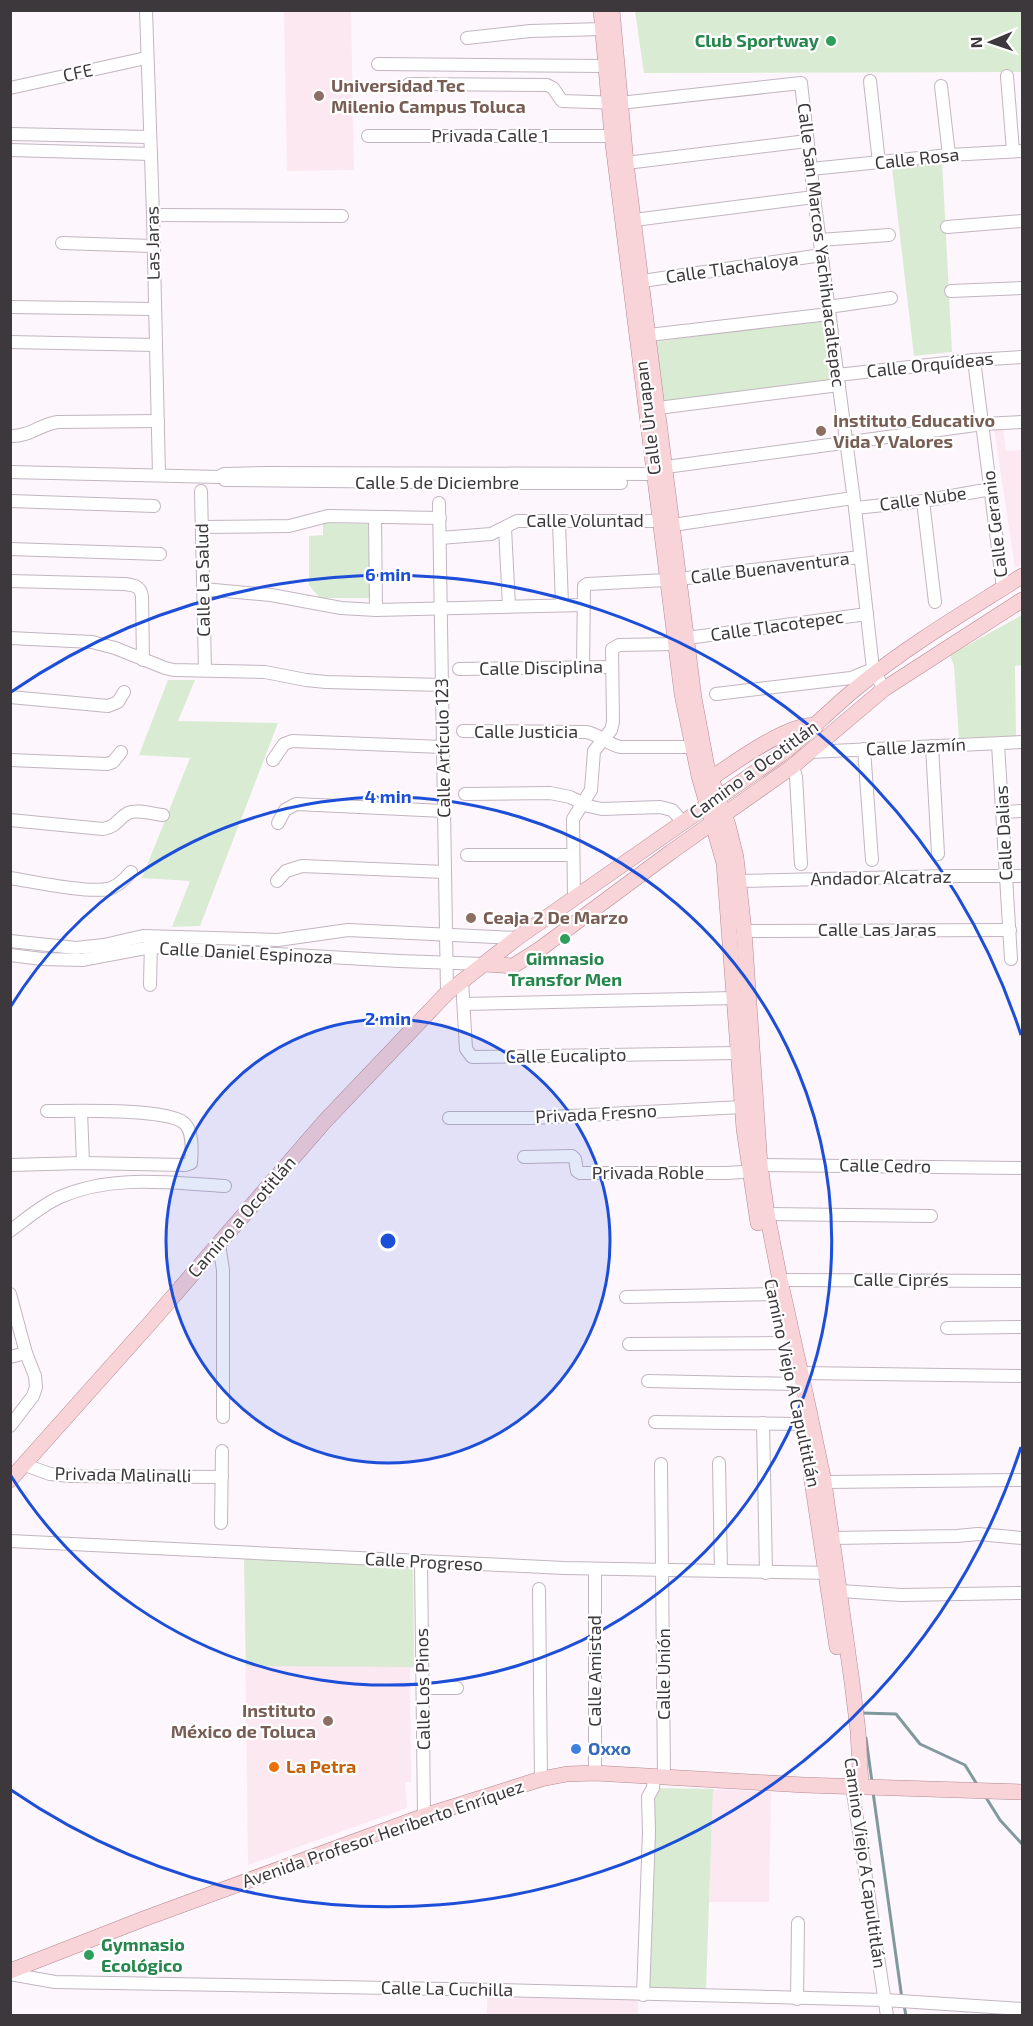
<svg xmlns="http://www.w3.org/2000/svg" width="1033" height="2026" font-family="'Exo 2',sans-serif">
	<rect width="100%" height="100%" fill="#fef6fd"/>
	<g fill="#fce8f0">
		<path d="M284 11H351L354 170 287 171Z"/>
		<path d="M1003 427 1006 451 1022 450V564L1015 568 994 428Z"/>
		<path d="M244 1556 413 1568 414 1667 410 1668 411 1782H405L407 1808 248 1865Z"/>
		<path d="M713 1789 771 1792 769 1902H709Z"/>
		<path d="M487 1997 638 1999V2015L487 2016Z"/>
	</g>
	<g fill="#d9ebd3">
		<path d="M635 11H1022V72L644 73Z"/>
		<path d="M942 159 952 352 914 356 892 168Z"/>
		<path d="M824 319 831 380 662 402 654 342Z"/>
		<path d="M323 523 368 524 370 598H320L309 585V536L323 535Z"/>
		<path d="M1022 615V665L1015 666 1016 736 959 738 954 666 950 655Z"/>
		<path d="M168 680H195L178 721 278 723 200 926 172 927 190 881 142 878 190 758 139 755Z"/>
		<path d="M244 1556 413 1568 414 1667 246 1666Z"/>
		<path d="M654 1788 713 1789 706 1989 646 1988Z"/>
	</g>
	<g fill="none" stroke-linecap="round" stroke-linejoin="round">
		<g stroke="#80999c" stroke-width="3">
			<path d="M862 1713 896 1714 920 1744 965 1765 978 1786"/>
			<path d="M866 1738 872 1782"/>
			<path d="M873 1792 902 1999"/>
			<path d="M985 1796 1000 1820 1022 1844"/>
			<path d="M904 2005 906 2016"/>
		</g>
		<defs>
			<g id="minor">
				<path d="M146 10 153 215 159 475"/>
				<path d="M467 38 530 31 603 29"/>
				<path d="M378 64 606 66"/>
				<path d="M1007 76 1013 151"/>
				<path d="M870 81 879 163"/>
				<path d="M409 84 547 85 553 88 562 101 620 103 801 83 814 197 855 508 873 669 884 689"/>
				<path d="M941 86 949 155"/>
				<path d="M10 88 146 58"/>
				<path d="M10 134 150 137"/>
				<path d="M368 136H612"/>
				<path d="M10 150 151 154"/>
				<path d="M626 163 807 141"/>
				<path d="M811 169 949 155 1022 151"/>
				<path d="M153 215 342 216"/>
				<path d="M634 220 814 197"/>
				<path d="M947 227 1022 221"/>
				<path d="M820 240 889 235"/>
				<path d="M62 243 153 246"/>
				<path d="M642 281 822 255"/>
				<path d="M951 291 1022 288"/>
				<path d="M10 307 154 309"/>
				<path d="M828 307 891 298"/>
				<path d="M649 335 829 314"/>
				<path d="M10 342 155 345"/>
				<path d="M974 360 1003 588"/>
				<path d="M837 375 974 360 1022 357"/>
				<path d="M658 408 839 385"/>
				<path d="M10 436C29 437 41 424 58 422L158 421"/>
				<path d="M666 467 983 424 1022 422"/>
				<path d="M10 472 219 477 224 474 266 473 655 474"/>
				<path d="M225 480 420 482"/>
				<path d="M480 483H621"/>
				<path d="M201 491 205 670"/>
				<path d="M10 501 154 506"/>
				<path d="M923 501 935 602"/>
				<path d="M439 503 447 993"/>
				<path d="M855 508 923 501 991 489"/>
				<path d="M375 517 376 610"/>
				<path d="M559 522 562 605"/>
				<path d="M673 525 853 498"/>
				<path d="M202 527 289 526 328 516 440 518"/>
				<path d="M505 528 509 606"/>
				<path d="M440 538 491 534 517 521H661"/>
				<path d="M10 549 160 554"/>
				<path d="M679 579 860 557"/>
				<path d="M10 581 124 584C134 585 141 586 142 597L143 660"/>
				<path d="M203 589 271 595 341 608 376 610 583 605"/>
				<path d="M10 638 92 642 115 648 165 668 174 670 265 672 306 680 326 682 442 685"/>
				<path d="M687 638 867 614"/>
				<path d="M583 668 584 586 587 584 667 580"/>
				<path d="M459 669 612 667"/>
				<path d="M716 694 851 678 873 669"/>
				<path d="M10 697 108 706 118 702 124 692"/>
				<path d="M463 731 586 732C599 734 607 744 620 747H692"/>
				<path d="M998 744 1011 959"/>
				<path d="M932 746 938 854"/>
				<path d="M864 749 872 860"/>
				<path d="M810 752 1022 742"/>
				<path d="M10 760 107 764 113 762 121 752"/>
				<path d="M273 760 284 744 292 741 443 747"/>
				<path d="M793 766 796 777 801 864"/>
				<path d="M465 794 550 793 570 797 588 806 602 809 660 807 672 810 683 822"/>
				<path d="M1002 812 1022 811"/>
				<path d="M10 820 103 829C118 826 117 819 128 813 137 809 153 814 163 815"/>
				<path d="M278 823 285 810 296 804 444 811"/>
				<path d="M467 855H572"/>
				<path d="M10 878C35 882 86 893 109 889 118 886 125 879 131 872"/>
				<path d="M277 881 286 871 302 866 445 872"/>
				<path d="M739 881 947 876H1022"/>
				<path d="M574 898 573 819 591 790 594 751 611 730 613 722 612 649 619 645 675 644"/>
				<path d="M744 931 1010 930"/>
				<path d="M10 941 76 948 104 945 143 936 278 940 348 930 517 938"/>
				<path d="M10 955 42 959 82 960 151 947 399 961 484 964"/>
				<path d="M462 980 466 1049 472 1057 738 1053"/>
				<path d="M150 985 151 941"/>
				<path d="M464 1004 735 998"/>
				<path d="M81 1111 83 1163"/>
				<path d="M449 1118H532L742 1107"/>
				<path d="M524 1157 572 1156 575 1159 577 1171 580 1173H727L742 1172 760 1165 1022 1168"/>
				<path d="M10 1165 83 1163 185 1165 191 1163C192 1152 193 1130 184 1123 166 1108 74 1111 47 1111"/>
				<path d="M767 1214 931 1216"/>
				<path d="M10 1231C26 1219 42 1205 60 1197 113 1174 169 1183 225 1186"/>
				<path d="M219 1244 223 1270V1417"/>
				<path d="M780 1280 1022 1281"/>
				<path d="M10 1294 26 1353 35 1376 36 1387 33 1396 10 1426"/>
				<path d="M626 1297 773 1294"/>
				<path d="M947 1328 1022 1327"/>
				<path d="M629 1344 784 1343"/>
				<path d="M10 1357 26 1353"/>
				<path d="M801 1373 1022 1376"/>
				<path d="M648 1381 794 1384"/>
				<path d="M655 1422 803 1424"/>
				<path d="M763 1423 766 1573"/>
				<path d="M719 1463 721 1571"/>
				<path d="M661 1464 664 1777"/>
				<path d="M25 1465 50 1474 70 1476 222 1477"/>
				<path d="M824 1482 1022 1480"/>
				<path d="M221 1523 222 1451"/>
				<path d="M832 1538 957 1536 978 1534 1022 1538"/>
				<path d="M10 1541 564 1568 833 1573"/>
				<path d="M421 1562 424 1816"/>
				<path d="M539 1589 541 1779"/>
				<path d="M840 1591 901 1595 1022 1593"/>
				<path d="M423 1688H457"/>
				<path d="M595 1773V1569"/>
				<path d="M852 1786 887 2016"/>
				<path d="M10 1974 55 1982 500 1990 885 2000 1022 2009"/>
				<path d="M643 1995 649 1832 648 1797 653 1788 654 1776"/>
				<path d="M797 1999 798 1923"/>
			</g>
			<g id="major">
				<path d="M601 10 612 136 682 694 699 776 724 863 744 1129 758 1223"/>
				<path d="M612 10 626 163 694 698 707 767 728 825 736 857 744 931 760 1165 767 1214 780 1280 807 1401 824 1482 852 1682 858 1731 861 1786"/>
				<path d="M703 784C725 769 791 720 816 726"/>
				<path d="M484 964 513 966 540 949 671 852 793 766 884 689 1022 600"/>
				<path d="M808 1454 837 1647"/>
				<path d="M10 1480 151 1322 325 1121 447 993 517 938 787 750C812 729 834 706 859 686 910 644 967 611 1022 576"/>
				<path d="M10 1971 146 1918 424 1816 541 1779 567 1774 595 1773 804 1785 1022 1792"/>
			</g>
		</defs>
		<use href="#minor" stroke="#c2b5c0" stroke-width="14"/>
		<use href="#major" stroke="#b38a90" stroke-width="16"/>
		<use href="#minor" stroke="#fff" stroke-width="12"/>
		<use href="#major" stroke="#f8d3d7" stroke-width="15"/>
	</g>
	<circle cx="388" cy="1241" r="222" fill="#1d4ed8" fill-opacity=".12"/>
	<g fill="none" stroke="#1d4ed8" stroke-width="3">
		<circle cx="388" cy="1241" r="222"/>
		<path d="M11 1006A444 444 0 1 1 11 1476"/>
		<path d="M1021 1447A666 666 0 0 1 11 1790M11 692A666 666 0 0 1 1021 1035"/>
	</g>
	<g fill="#2e9e5b" stroke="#fff" stroke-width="2">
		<circle cx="831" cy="41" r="6"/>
		<circle cx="565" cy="939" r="6"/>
		<circle cx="89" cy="1955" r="6"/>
	</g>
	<g fill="#8d6e63" stroke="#fff" stroke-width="2">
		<circle cx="319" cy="96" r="6"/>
		<circle cx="821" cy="431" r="6"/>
		<circle cx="471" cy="918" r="6"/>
		<circle cx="328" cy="1721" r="6"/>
	</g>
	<circle fill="#3f7fe0" stroke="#fff" stroke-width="2" cx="576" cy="1749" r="6"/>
	<circle fill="#e8710a" stroke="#fff" stroke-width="2" cx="274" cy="1767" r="6"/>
	<g text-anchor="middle" stroke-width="4.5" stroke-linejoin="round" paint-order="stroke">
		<g font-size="18" font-weight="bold" fill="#27864d" stroke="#fff" text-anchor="end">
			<text x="819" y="47">Club Sportway</text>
			<text x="565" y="965" text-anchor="middle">Gimnasio<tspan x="565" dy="21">Transfor Men</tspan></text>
			<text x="101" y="1951" text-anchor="start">Gymnasio<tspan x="101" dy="21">Ecológico</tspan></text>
		</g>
		<g font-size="18" fill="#3d383c" stroke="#fff">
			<text transform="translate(78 73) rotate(-12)" y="6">CFE</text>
			<text x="490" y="142">Privada Calle 1</text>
			<text transform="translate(917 159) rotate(-6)" y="6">Calle Rosa</text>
			<text transform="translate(153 243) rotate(-91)" y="6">Las Jaras</text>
			<text transform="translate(821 245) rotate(83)" y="6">Calle San Marcos Yachihuacaltepec</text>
			<text transform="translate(732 268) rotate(-8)" y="6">Calle Tlachaloya</text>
			<text transform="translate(930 365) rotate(-6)" y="6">Calle Orquídeas</text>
			<text transform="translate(648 418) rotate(-97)" y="6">Calle Uruapan</text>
			<text x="437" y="489">Calle 5 de Diciembre</text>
			<text transform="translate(923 499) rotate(-8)" y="6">Calle Nube</text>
			<text x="585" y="527">Calle Voluntad</text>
			<text transform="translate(995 524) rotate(-97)" y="6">Calle Geranio</text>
			<text transform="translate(770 568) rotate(-7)" y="6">Calle Buenaventura</text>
			<text transform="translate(203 580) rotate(-91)" y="6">Calle La Salud</text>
			<text transform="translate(777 626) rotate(-8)" y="6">Calle Tlacotepec</text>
			<text transform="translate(541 668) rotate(-1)" y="6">Calle Disciplina</text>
			<text x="526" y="738">Calle Justicia</text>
			<text transform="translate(916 747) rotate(-3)" y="6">Calle Jazmín</text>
			<text transform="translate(443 748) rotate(-91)" y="6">Calle Artículo 123</text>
			<text transform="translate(754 770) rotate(-36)" y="6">Camino a Ocotitlán</text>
			<text transform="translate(1004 833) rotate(-93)" y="6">Calle Dalias</text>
			<text transform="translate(881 878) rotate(-1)" y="6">Andador Alcatraz</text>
			<text x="877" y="936">Calle Las Jaras</text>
			<text transform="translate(246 953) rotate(3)" y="6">Calle Daniel Espinoza</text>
			<text transform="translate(566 1056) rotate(-1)" y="6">Calle Eucalipto</text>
			<text transform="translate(596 1114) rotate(-3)" y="6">Privada Fresno</text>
			<text transform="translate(885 1166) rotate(1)" y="6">Calle Cedro</text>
			<text x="648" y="1179">Privada Roble</text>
			<text transform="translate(242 1217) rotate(-49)" y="6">Camino a Ocotitlán</text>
			<text x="901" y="1286">Calle Ciprés</text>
			<text transform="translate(792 1383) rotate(78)" y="6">Camino Viejo A Capultitlán</text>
			<text transform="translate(123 1475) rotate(1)" y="6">Privada Malinalli</text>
			<text transform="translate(424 1562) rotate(3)" y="6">Calle Progreso</text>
			<text transform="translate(595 1671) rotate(-90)" y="6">Calle Amistad</text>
			<text transform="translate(664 1674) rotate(-90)" y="6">Calle Unión</text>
			<text transform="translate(423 1689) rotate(-91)" y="6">Calle Los Pinos</text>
			<text transform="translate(383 1834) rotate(-19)" y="6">Avenida Profesor Heriberto Enríquez</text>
			<text transform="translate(865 1863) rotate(82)" y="6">Camino Viejo A Capultitlán</text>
			<text transform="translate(447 1989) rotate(1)" y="6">Calle La Cuchilla</text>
		</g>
		<g font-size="18" font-weight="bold" fill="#785e54" stroke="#fff" text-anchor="start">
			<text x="331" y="92">Universidad Tec<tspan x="331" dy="21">Milenio Campus Toluca</tspan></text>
			<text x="833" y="427">Instituto Educativo<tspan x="833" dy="21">Vida Y Valores</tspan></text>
			<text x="483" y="924">Ceaja 2 De Marzo</text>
			<text x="316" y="1717" text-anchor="end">Instituto<tspan x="316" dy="21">México de Toluca</tspan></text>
		</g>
		<g font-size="18" font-weight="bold" fill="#366cbe" stroke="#fff" text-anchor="start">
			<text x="588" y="1755">Oxxo</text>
		</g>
		<g font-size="18" font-weight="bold" fill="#c56008" stroke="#fff" text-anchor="start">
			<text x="286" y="1773">La Petra</text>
		</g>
	</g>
	<circle cx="388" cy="1241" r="9" fill="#1d4ed8" stroke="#fff" stroke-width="3"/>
	<g font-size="18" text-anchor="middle" font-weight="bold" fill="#1d4ed8" stroke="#fff" stroke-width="4.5" stroke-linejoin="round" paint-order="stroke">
		<text x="388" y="581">6 min</text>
		<text x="388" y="803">4 min</text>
		<text x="388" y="1025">2 min</text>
	</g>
	<rect width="1033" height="2026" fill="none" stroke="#3d383c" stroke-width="24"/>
	<g transform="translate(991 42) rotate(268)" stroke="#ffffff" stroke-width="4.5" paint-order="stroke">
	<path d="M0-4.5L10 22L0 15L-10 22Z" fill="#3d383c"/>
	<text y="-9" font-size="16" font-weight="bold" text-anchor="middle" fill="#3d383c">N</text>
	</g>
</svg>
